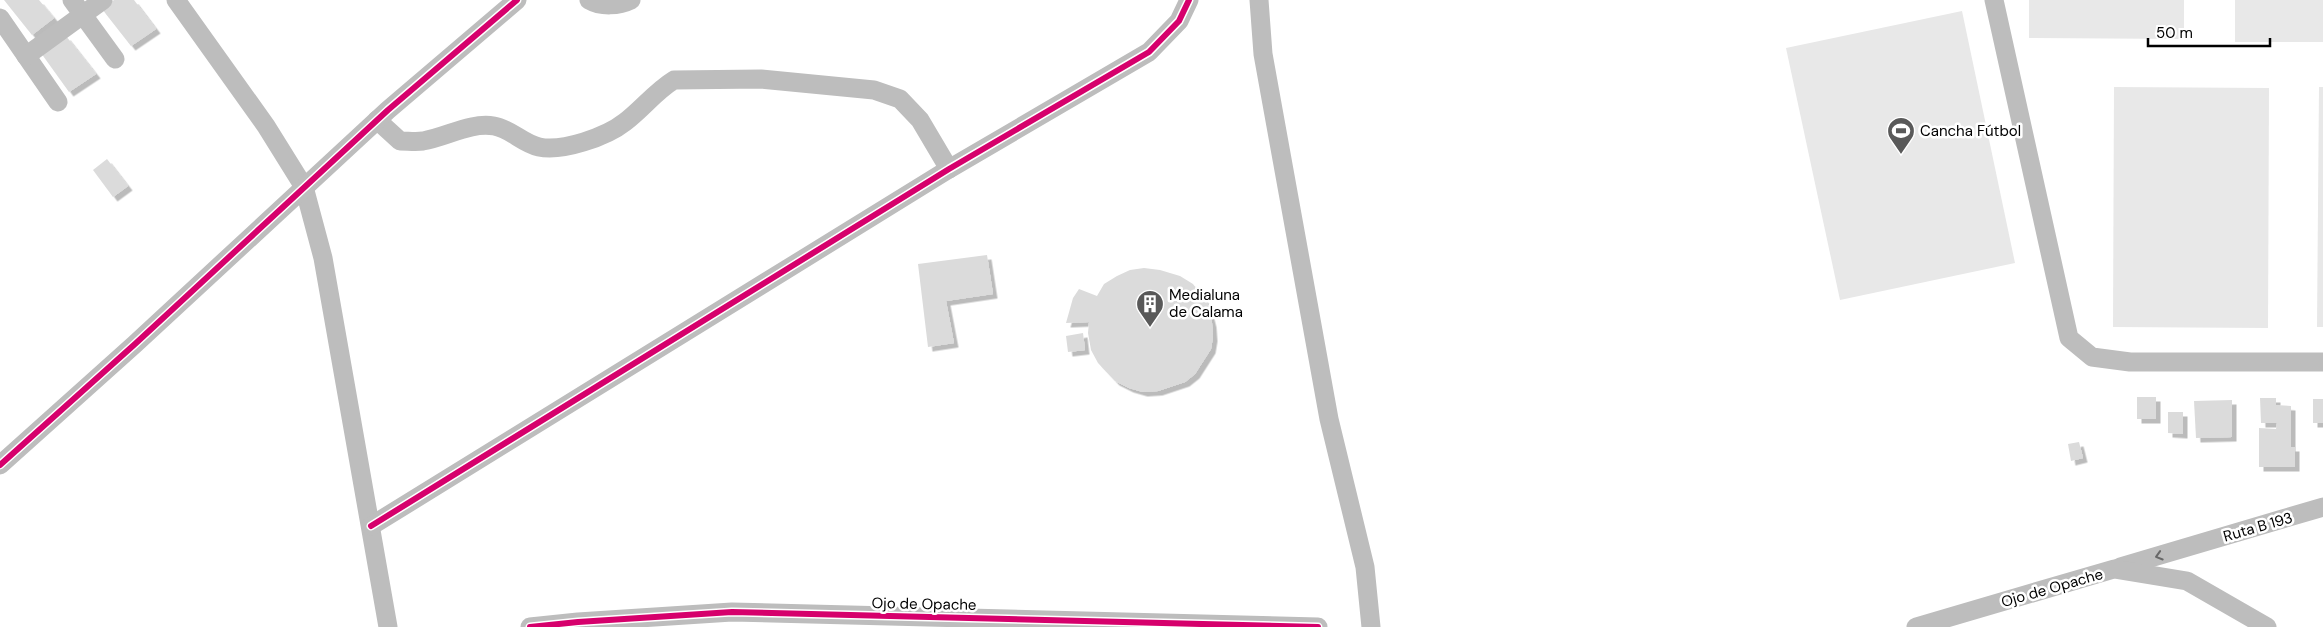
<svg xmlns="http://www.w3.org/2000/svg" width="2323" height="627" font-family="'DM Sans',sans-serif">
	<defs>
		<filter id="shadow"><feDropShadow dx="4.5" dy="4.5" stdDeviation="0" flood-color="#0004"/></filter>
	</defs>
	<rect width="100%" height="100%" fill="#fff"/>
	<g fill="#e8e8e8">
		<path d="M2029 0H2184V39L2029 38Z"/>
		<rect x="2235" y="0" width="88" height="42"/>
		<path d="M1962 11 2015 263 1840 300 1786 48Z"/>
		<path d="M2114 87 2269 88 2268 328 2113 327Z"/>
		<path d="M2319 87H2323V327H2317Z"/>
	</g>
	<g fill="#dbdbdb" filter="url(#shadow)">
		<path d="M4 0H39L54 18 32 35Z"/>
		<path d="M114 0H134L156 29 131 46 102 9Z"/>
		<path d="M66 36 96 74 69 92 41 53Z"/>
		<path d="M107 159 128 186 113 197 93 170Z"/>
		<path d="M987 255 993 294 946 301 954 343 928 347 918 264Z"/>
		<path d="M1144 268 1160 270 1180 276 1193 284 1207 303 1212 323 1213 337 1211 349 1195 374 1185 382 1158 391 1143 392 1129 388 1115 381 1098 363 1091 350 1088 333 1089 322 1066 323 1073 298 1079 289 1097 296 1104 284 1117 276 1130 270Z"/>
		<path d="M1083 333 1085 350 1068 352 1066 336Z"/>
		<rect x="2137" y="397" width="19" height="22"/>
		<path d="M2260 398H2276V405L2291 406V447H2295V467H2259V428L2276 429 2277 423H2261Z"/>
		<rect x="2313" y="399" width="10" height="24"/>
		<path d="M2232 400V437L2196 438 2194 401Z"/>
		<path d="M2168 412H2183V434L2168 433Z"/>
		<path d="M2079 442 2083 458 2071 461 2068 444Z"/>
	</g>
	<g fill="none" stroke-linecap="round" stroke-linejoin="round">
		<g stroke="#bdbdbd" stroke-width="19">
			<path d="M72 0 115 59"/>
			<path d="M176 0 266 126 304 187 323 258 388 627"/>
			<path d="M589 0C601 7 619 6 631 0"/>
			<path d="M1259 0 1263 54 1276 126 1329 419 1365 567 1371 627"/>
			<path d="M1994 0 2069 338 2092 357 2130 362H2323"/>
			<path d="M0 18 58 102"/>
			<path d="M26 56 103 0"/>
			<path d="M377 120 400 141C408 141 416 142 423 141 447 137 470 122 494 126 511 129 522 143 539 147 562 152 606 137 625 122 642 109 656 91 674 80L761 79 874 90 900 99 920 120 949 169"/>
			<path d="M0 465 135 344 388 110 517 0"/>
			<path d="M371 526 949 169 1149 52 1179 21 1189 0"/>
			<path d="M2120 567 2323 507"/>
			<path d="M530 627 578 622 732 612 1318 627"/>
			<path d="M1916 627 2114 569 2187 581 2267 627"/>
		</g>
		<defs>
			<g id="cycleway">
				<path d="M0 465 135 344 388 110 517 0"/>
				<path d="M371 526 949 169 1149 52 1179 21 1189 0"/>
				<path d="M530 627 578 622 732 612 1318 627"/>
			</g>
		</defs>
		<use href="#cycleway" stroke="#fff" stroke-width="9"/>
		<use href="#cycleway" stroke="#d6006c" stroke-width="6"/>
	</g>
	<defs><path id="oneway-chevron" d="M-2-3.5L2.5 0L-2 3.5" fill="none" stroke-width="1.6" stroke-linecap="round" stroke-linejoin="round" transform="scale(1.25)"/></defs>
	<use stroke="#686868" href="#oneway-chevron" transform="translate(2159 556) rotate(163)"/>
	<defs>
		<symbol id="stadium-pin" viewBox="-11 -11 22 30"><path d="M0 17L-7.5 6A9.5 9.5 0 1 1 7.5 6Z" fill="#595959" stroke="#fff"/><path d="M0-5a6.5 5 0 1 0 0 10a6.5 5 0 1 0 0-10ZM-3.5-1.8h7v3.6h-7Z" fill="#fff"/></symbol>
		<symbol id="building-pin" viewBox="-11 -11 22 30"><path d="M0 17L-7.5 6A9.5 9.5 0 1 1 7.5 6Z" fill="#595959" stroke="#fff"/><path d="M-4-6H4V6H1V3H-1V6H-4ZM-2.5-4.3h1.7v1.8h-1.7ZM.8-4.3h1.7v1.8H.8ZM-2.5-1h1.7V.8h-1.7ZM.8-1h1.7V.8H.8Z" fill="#fff"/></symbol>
	</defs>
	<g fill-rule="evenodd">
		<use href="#stadium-pin" x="1885" y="115" width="32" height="43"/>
		<use href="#building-pin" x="1134" y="288" width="32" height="43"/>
	</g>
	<g text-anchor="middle" stroke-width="5" stroke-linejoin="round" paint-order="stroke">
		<g font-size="15" fill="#000" stroke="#fff" text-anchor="start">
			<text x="1920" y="136">Cancha Fútbol</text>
			<text x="1169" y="300">Medialuna<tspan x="1169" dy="17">de Calama</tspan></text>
		</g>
		<g font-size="15" fill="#000" stroke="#fff">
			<text transform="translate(2258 527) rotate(-16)" y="5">Ruta B 193</text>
			<text transform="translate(2052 588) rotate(-16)" y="5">Ojo de Opache</text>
			<text transform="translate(924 604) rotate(1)" y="5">Ojo de Opache</text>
		</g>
	</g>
	<path d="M2148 38v8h122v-8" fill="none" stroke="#000000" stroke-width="2.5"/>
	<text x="2156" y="38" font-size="15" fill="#000000" stroke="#ffffff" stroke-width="4" paint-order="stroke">50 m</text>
</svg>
